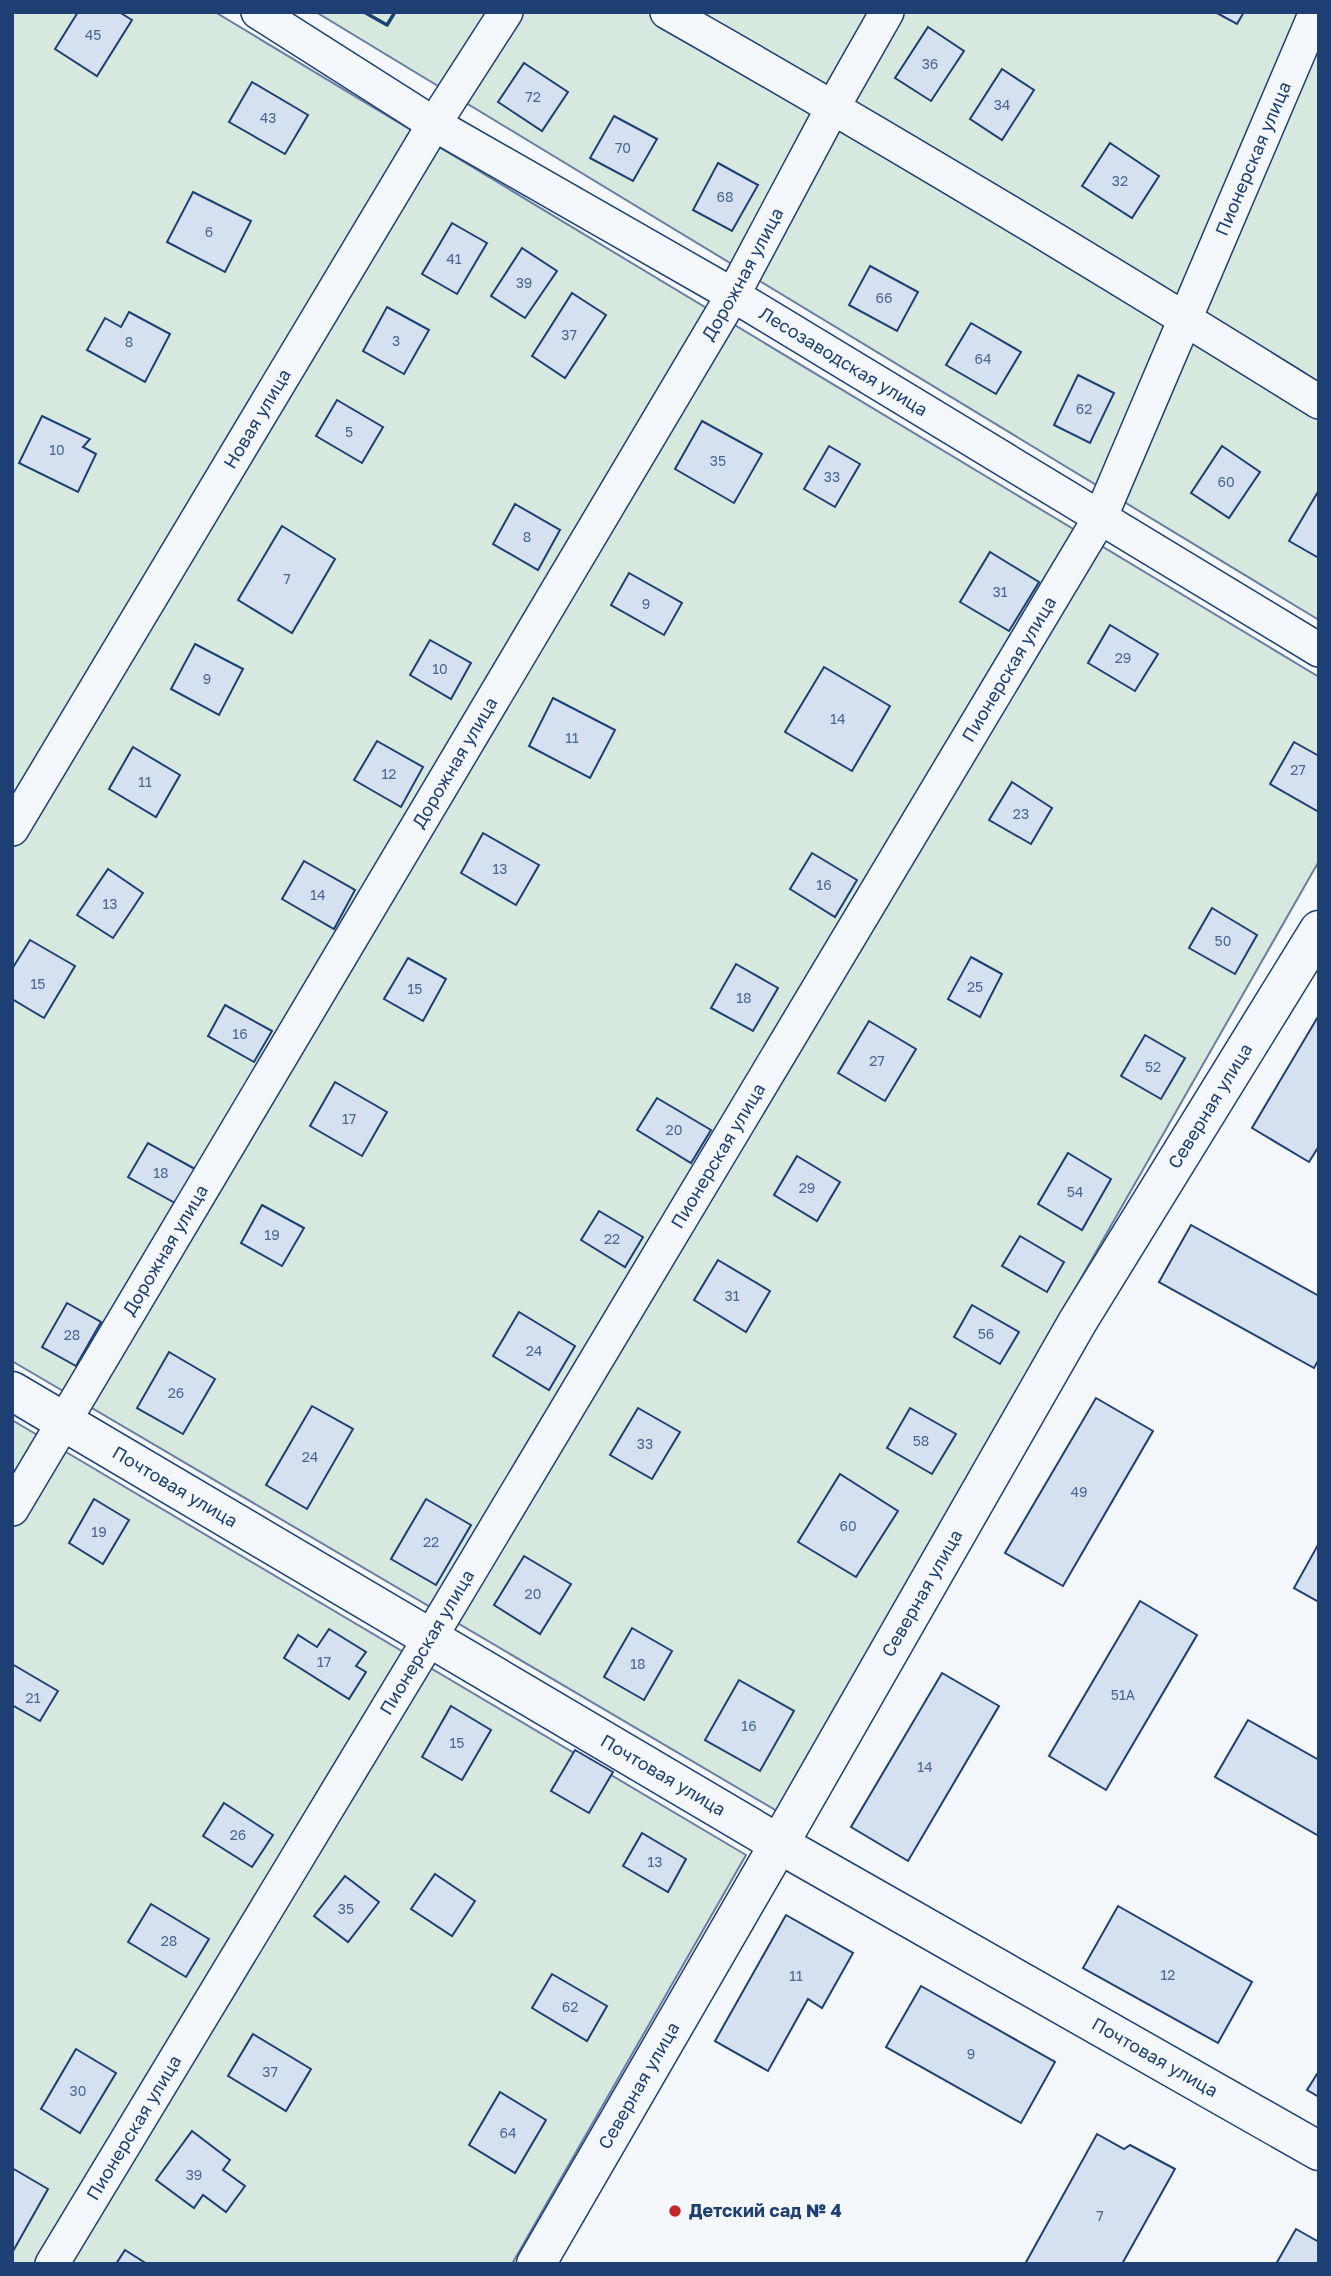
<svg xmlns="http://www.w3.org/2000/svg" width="1331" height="2276" font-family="'Golos Text',sans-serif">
	<rect width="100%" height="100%" fill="#f4f7fb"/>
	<g fill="#d7e8df" stroke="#687fa3" stroke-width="2">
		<path d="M12 12H215L1319 677V861L777 1811 12 1361Z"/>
		<path d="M316 12H1319V620Z"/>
		<path d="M12 1420 746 1855 512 2264H12Z"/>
	</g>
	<g fill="#d5e0f0" stroke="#1d3f73" stroke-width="2">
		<path d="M78 12H119L132 20 97 76 55 49Z"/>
		<path d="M1215 12H1244L1237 24Z"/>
		<path d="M928 27 964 51 931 101 895 78Z"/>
		<path d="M524 63 568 92 542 131 498 102Z"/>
		<path d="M1002 69 1034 90 1002 140 970 119Z"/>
		<path d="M252 82 308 115 285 154 229 122Z"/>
		<path d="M614 116 657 139 633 181 590 158Z"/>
		<path d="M1110 143 1159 176 1132 218 1082 186Z"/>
		<path d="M718 163 758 185 732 231 693 210Z"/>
		<path d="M193 192 251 221 225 272 167 242Z"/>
		<path d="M452 223 487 243 457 294 422 274Z"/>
		<path d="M522 248 557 271 525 318 491 296Z"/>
		<path d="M870 266 918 292 897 331 849 305Z"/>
		<path d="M572 293 606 315 565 378 532 356Z"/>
		<path d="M387 307 429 330 404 374 363 351Z"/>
		<path d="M129 312 170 334 145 382 87 350 105 318 121 327Z"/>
		<path d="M971 323 1021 352 996 394 946 365Z"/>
		<path d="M1078 375 1114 393 1090 443 1054 425Z"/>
		<path d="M337 400 383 427 362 463 316 436Z"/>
		<path d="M42 416 90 439 83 447 96 454 78 492 19 463Z"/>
		<path d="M702 421 762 454 734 503 675 469Z"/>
		<path d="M829 446 860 464 835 507 804 489Z"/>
		<path d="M1222 446 1260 472 1229 518 1191 493Z"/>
		<path d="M1319 490V558L1289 541Z"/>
		<path d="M515 504 560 530 538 570 493 544Z"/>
		<path d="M282 526 335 559 292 633 238 600Z"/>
		<path d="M990 552 1039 582 1009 631 960 602Z"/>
		<path d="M629 573 682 603 664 635 611 605Z"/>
		<path d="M1110 625 1158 654 1135 691 1088 663Z"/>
		<path d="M430 640 471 663 451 699 410 675Z"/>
		<path d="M195 644 243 669 219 715 171 689Z"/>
		<path d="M824 667 890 706 852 771 785 732Z"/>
		<path d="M553 698 615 730 590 778 529 746Z"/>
		<path d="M377 741 423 767 401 807 354 780Z"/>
		<path d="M1294 742 1319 756V812L1270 784Z"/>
		<path d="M133 747 180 775 156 817 109 789Z"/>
		<path d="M1012 782 1052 808 1031 844 989 820Z"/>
		<path d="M483 833 539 865 516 905 461 873Z"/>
		<path d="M812 853 857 880 835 917 790 889Z"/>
		<path d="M304 861 355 890 334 929 282 899Z"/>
		<path d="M108 869 143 893 113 938 77 915Z"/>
		<path d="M1212 908 1257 935 1235 974 1189 948Z"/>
		<path d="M30 940 75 966 44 1018 12 999V969Z"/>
		<path d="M971 957 1002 974 980 1017 948 999Z"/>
		<path d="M408 958 446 979 423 1021 384 999Z"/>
		<path d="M736 964 778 988 753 1031 711 1008Z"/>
		<path d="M225 1005 272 1031 254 1062 208 1036Z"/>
		<path d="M1319 1015V1146L1309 1162 1252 1128Z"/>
		<path d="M869 1021 916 1049 885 1101 838 1073Z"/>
		<path d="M1145 1035 1185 1058 1161 1099 1121 1076Z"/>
		<path d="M335 1082 387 1112 362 1156 310 1126Z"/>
		<path d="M657 1098 711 1130 691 1163 637 1130Z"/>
		<path d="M148 1143 195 1169 175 1203 128 1177Z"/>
		<path d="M1068 1153 1111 1179 1082 1230 1038 1204Z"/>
		<path d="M797 1156 840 1182 817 1221 774 1195Z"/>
		<path d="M262 1205 304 1228 282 1266 241 1243Z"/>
		<path d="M599 1211 643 1237 625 1267 581 1240Z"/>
		<path d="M1191 1225 1319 1296V1359L1314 1368 1159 1282Z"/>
		<path d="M1020 1236 1064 1262 1047 1292 1002 1266Z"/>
		<path d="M718 1260 770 1291 746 1332 694 1300Z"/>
		<path d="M67 1303 101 1322 76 1366 42 1347Z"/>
		<path d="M972 1305 1019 1332 1000 1364 954 1337Z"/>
		<path d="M519 1312 575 1346 549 1390 493 1356Z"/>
		<path d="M169 1352 215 1379 183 1434 137 1408Z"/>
		<path d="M1096 1398 1153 1431 1063 1586 1005 1553Z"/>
		<path d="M312 1406 353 1429 307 1509 266 1485Z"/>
		<path d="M638 1408 680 1432 652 1479 610 1455Z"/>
		<path d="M910 1408 956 1434 932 1474 887 1448Z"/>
		<path d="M840 1474 898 1511 856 1577 798 1542Z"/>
		<path d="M94 1499 129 1520 103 1564 69 1543Z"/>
		<path d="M426 1499 471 1525 436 1585 391 1559Z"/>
		<path d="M1319 1543V1602L1294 1588Z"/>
		<path d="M524 1556 571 1584 540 1634 494 1605Z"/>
		<path d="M1140 1601 1197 1635 1106 1790 1049 1756Z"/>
		<path d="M632 1628 672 1651 644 1700 604 1677Z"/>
		<path d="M329 1629 366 1652 356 1666 366 1672 349 1699 284 1658 298 1635 317 1647Z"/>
		<path d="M12 1664 58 1691 40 1721 12 1705Z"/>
		<path d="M942 1673 999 1706 908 1861 851 1827Z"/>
		<path d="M739 1680 794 1711 760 1771 705 1740Z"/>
		<path d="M451 1706 491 1730 462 1780 422 1757Z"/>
		<path d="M1248 1720 1319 1760V1836L1215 1777Z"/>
		<path d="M575 1750 613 1772 589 1813 551 1791Z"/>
		<path d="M224 1803 273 1835 252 1867 203 1836Z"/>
		<path d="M642 1833 686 1859 668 1892 623 1866Z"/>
		<path d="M435 1874 475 1901 452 1936 411 1909Z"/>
		<path d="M345 1876 379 1902 348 1942 314 1916Z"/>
		<path d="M151 1904 209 1939 186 1977 128 1942Z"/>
		<path d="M1118 1906 1252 1982 1218 2043 1083 1968Z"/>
		<path d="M786 1915 853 1953 822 2008 808 1999 768 2071 715 2041Z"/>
		<path d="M552 1974 607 2006 587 2041 532 2008Z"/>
		<path d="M921 1986 1055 2062 1021 2123 886 2047Z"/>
		<path d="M253 2034 311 2069 286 2111 228 2076Z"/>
		<path d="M76 2049 116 2073 80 2133 41 2109Z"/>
		<path d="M1319 2071V2097L1307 2090Z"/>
		<path d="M500 2092 546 2120 515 2173 469 2145Z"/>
		<path d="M192 2131 230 2160 223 2170 245 2186 226 2212 203 2195 194 2208 156 2180Z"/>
		<path d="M1097 2134 1124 2149 1130 2145 1175 2169 1122 2264H1025Z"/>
		<path d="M12 2168 48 2189 12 2253Z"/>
		<path d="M1296 2229 1319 2242V2264H1276Z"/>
		<path d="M125 2250 147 2264H116Z"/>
	</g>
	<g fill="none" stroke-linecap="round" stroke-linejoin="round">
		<defs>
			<g id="minor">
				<path id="s1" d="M258 12 434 124 733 295 1319 650"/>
				<path d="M667 12C887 137 1104 268 1319 402"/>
				<path id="s2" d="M12 829 434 124 506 12"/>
				<path id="s3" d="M12 1509 733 295 833 107 887 12"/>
				<path id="s4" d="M52 2264 430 1638 1101 516 1316 12"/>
			</g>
			<g id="tertiary">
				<path id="s5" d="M12 1391 779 1844 1319 2151"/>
				<path id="s6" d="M536 2264 779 1844 1078 1321 1319 930"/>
			</g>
		</defs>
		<use href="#minor" stroke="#1d3f73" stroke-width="36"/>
		<use href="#tertiary" stroke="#1d3f73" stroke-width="41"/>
		<use href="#minor" stroke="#f4f7fb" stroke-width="33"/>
		<use href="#tertiary" stroke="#f4f7fb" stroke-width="38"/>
		<path stroke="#1d3f73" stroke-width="3.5" d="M364 12 387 25 395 12"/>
	</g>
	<circle fill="#c62828" stroke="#f4f7fb" stroke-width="2.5" cx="675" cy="2211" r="7"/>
	<g text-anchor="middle" stroke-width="5" stroke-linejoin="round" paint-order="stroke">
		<g font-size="14" fill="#4b6792">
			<text x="93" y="40">45</text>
			<text x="930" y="69">36</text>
			<text x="533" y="102">72</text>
			<text x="1002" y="110">34</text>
			<text x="268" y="123">43</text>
			<text x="623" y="153">70</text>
			<text x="1120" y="186">32</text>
			<text x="725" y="202">68</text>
			<text x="209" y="237">6</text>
			<text x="454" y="264">41</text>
			<text x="524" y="288">39</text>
			<text x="884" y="303">66</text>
			<text x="569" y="340">37</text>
			<text x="396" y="346">3</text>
			<text x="129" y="347">8</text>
			<text x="983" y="364">64</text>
			<text x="1084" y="414">62</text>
			<text x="349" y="437">5</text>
			<text x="57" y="455">10</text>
			<text x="718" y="466">35</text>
			<text x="832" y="482">33</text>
			<text x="1226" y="487">60</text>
			<text x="527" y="542">8</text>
			<text x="287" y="584">7</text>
			<text x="1000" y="597">31</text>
			<text x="646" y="609">9</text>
			<text x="1123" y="663">29</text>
			<text x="440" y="674">10</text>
			<text x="207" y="684">9</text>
			<text x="838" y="724">14</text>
			<text x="572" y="743">11</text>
			<text x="1298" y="775">27</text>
			<text x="389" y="779">12</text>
			<text x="145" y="787">11</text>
			<text x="1021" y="819">23</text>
			<text x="500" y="874">13</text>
			<text x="824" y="890">16</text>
			<text x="318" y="900">14</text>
			<text x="110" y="909">13</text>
			<text x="1223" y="946">50</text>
			<text x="38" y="989">15</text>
			<text x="975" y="992">25</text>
			<text x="415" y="994">15</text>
			<text x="744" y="1003">18</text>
			<text x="240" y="1039">16</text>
			<text x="877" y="1066">27</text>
			<text x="1153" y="1072">52</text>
			<text x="349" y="1124">17</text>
			<text x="674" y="1135">20</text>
			<text x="161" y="1178">18</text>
			<text x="807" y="1193">29</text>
			<text x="1075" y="1197">54</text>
			<text x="272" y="1240">19</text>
			<text x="612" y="1244">22</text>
			<text x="732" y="1301">31</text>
			<text x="986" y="1339">56</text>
			<text x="72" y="1340">28</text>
			<text x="534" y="1356">24</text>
			<text x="176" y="1398">26</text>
			<text x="921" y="1446">58</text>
			<text x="645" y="1449">33</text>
			<text x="310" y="1462">24</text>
			<text x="1079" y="1497">49</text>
			<text x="848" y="1531">60</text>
			<text x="99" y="1537">19</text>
			<text x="431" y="1547">22</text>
			<text x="533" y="1599">20</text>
			<text x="324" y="1667">17</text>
			<text x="638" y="1669">18</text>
			<text x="1123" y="1700">51А</text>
			<text x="33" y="1703">21</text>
			<text x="749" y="1731">16</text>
			<text x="457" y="1748">15</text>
			<text x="925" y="1772">14</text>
			<text x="238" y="1840">26</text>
			<text x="655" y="1867">13</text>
			<text x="346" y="1914">35</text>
			<text x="169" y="1946">28</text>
			<text x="1168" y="1980">12</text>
			<text x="796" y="1981">11</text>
			<text x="570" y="2012">62</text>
			<text x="971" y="2059">9</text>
			<text x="270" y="2077">37</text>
			<text x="78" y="2096">30</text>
			<text x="508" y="2138">64</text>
			<text x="194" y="2180">39</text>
			<text x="1100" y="2221">7</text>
		</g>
		<g font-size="18" fill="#1d3f73" stroke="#f4f7fb">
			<text dy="6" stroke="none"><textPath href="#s4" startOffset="2427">Пионерская улица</textPath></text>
			<text dy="6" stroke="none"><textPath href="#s3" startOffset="1435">Дорожная улица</textPath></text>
			<text dy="6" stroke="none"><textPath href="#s1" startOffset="682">Лесозаводская улица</textPath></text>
			<text dy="6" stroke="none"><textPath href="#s2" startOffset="478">Новая улица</textPath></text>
			<text dy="6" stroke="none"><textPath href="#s4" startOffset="1860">Пионерская улица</textPath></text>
			<text dy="6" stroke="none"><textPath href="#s3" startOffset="868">Дорожная улица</textPath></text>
			<text dy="6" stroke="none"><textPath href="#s6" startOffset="1340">Северная улица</textPath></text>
			<text dy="6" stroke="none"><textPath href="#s4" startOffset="1293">Пионерская улица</textPath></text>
			<text dy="6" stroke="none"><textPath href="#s3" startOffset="301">Дорожная улица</textPath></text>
			<text dy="6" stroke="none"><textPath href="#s5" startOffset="189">Почтовая улица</textPath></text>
			<text dy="6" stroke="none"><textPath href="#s6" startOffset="774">Северная улица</textPath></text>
			<text dy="6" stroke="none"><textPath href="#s4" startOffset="726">Пионерская улица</textPath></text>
			<text dy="6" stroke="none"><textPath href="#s5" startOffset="756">Почтовая улица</textPath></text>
			<text dy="6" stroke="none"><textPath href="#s5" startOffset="1323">Почтовая улица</textPath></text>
			<text dy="6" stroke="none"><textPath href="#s6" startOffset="206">Северная улица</textPath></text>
			<text dy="6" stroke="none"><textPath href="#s4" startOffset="159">Пионерская улица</textPath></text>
		</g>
		<g font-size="18" font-weight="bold" fill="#1d3f73" stroke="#f4f7fb" text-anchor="start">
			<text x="689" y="2217">Детский сад № 4</text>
		</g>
	</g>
	<rect width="1331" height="2276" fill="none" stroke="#1d3f73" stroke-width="28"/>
</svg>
